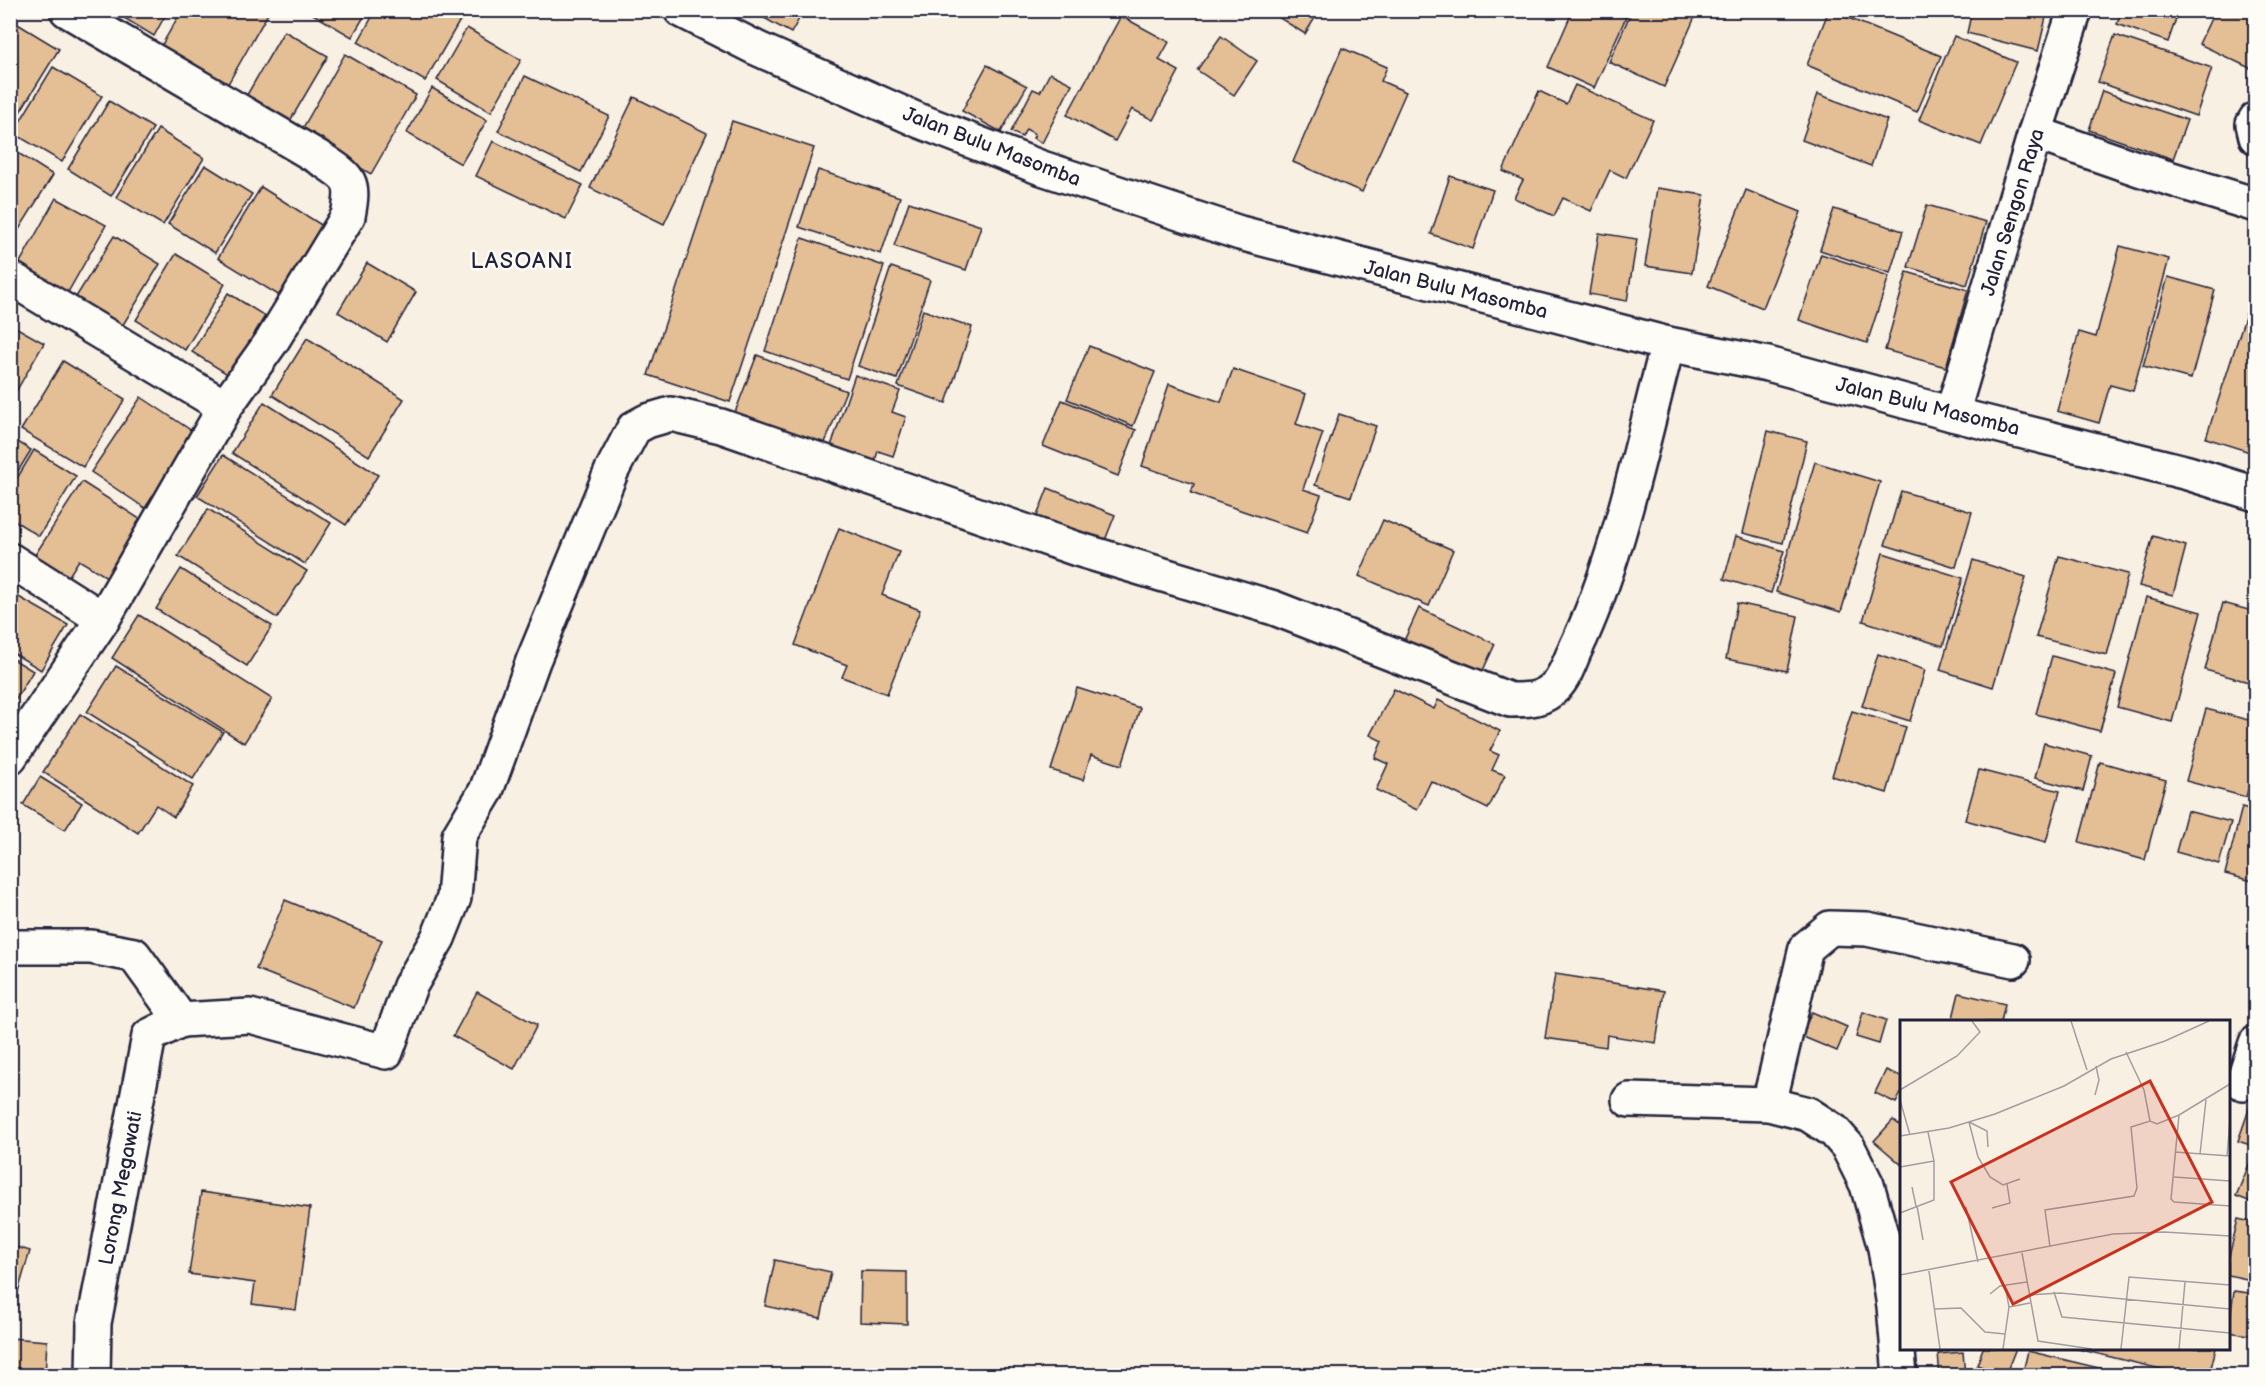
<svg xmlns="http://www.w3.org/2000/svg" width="2266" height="1386" font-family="'Balsamiq Sans',sans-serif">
	<rect width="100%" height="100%" fill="#f8f0e3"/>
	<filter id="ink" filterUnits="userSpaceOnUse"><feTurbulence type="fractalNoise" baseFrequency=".0167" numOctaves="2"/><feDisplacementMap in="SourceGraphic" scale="12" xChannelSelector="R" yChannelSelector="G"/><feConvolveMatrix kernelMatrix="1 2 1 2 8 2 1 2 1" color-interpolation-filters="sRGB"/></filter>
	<g filter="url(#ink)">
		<g fill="#e4be95" stroke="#22223b" stroke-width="1.5">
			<path d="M111 10H168L154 36Z"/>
			<path d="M182 10H270L225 89 159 50Z"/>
			<path d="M306 10H368L352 37Z"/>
			<path d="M376 10H466L425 81 358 42Z"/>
			<path d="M750 10H804L791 33Z"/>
			<path d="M1267 10H1320L1305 34Z"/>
			<path d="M1573 10H1612L1626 17 1594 88 1548 67Z"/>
			<path d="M1632 10H1698L1664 87 1609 62Z"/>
			<path d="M1829 10 1941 56 1917 112 1807 65Z"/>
			<path d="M1972 10H2035L2047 13 2038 51 1967 33Z"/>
			<path d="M2122 10H2179L2168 42 2117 24Z"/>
			<path d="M2215 10H2256V71L2199 44Z"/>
			<path d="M1121 16 1169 42 1159 60 1179 71 1153 120 1132 109 1115 141 1067 115Z"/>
			<path d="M11 20 59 49 10 128V21Z"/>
			<path d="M467 28 521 60 491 112 437 80Z"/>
			<path d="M284 31 328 56 287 126 244 100Z"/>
			<path d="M2115 35 2212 68 2196 116 2098 82Z"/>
			<path d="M1221 36 1257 61 1234 95 1197 70Z"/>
			<path d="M1954 36 2016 62 1981 145 1919 120Z"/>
			<path d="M1342 48 1387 67 1381 81 1406 92 1362 192 1293 162Z"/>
			<path d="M345 54 416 95 371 174 300 133Z"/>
			<path d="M987 65 1027 86 1001 132 962 111Z"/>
			<path d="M53 67 102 96 62 162 13 133Z"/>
			<path d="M1050 73 1072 84 1042 143 1033 138 1035 134 1026 129 1022 137 1011 132 1033 89 1040 92Z"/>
			<path d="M525 76 609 116 581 172 498 131Z"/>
			<path d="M1575 85 1653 120 1626 178 1610 170 1591 211 1563 198 1554 216 1514 198 1523 180 1503 171 1539 91 1566 104Z"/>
			<path d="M432 88 487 120 461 164 407 133Z"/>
			<path d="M2102 91 2187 120 2173 159 2089 130Z"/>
			<path d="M1818 94 1887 120 1871 166 1802 140Z"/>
			<path d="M634 97 707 133 664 224 590 188Z"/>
			<path d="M109 101 153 128 111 196 68 169Z"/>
			<path d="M732 121 814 148 730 402 648 375Z"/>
			<path d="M158 129 204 158 163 225 116 197Z"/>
			<path d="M493 141 583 185 566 219 476 176Z"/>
			<path d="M10 148 53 175 10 244Z"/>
			<path d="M205 165 252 194 215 253 168 224Z"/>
			<path d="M818 170 900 197 881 254 799 227Z"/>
			<path d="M1450 176 1493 190 1473 249 1431 234Z"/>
			<path d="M261 187 323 226 280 296 218 258Z"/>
			<path d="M1657 188 1704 195 1692 273 1645 266Z"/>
			<path d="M1746 190 1801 212 1763 308 1708 286Z"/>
			<path d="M56 198 106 225 67 294 18 266Z"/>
			<path d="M909 202 981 226 966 270 894 246Z"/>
			<path d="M1927 205 1986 222 1967 285 1908 267Z"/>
			<path d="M1834 209 1903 231 1890 273 1820 250Z"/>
			<path d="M1599 233 1637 239 1627 301 1589 294Z"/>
			<path d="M114 236 160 264 118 333 71 305Z"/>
			<path d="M802 238 884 266 847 379 765 351Z"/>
			<path d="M2120 246 2169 259 2133 391 2110 385 2099 423 2057 411 2079 332 2096 337Z"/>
			<path d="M176 254 225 284 185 350 136 320Z"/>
			<path d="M1821 254 1889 276 1867 343 1799 320Z"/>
			<path d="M367 263 416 292 387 342 338 312Z"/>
			<path d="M891 267 930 280 897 379 858 366Z"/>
			<path d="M1907 272 1968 290 1946 367 1885 350Z"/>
			<path d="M2168 277 2215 290 2191 379 2143 366Z"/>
			<path d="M2256 283V454L2206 438Z"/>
			<path d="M228 293 265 316 229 375 192 352Z"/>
			<path d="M923 310 972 327 946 403 898 386Z"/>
			<path d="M10 324 44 343 10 402Z"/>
			<path d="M307 338 404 399 369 456 272 395Z"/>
			<path d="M1089 346 1155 372 1133 426 1067 399Z"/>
			<path d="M757 355 846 391 822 450 734 415Z"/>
			<path d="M63 361 125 399 83 467 21 430Z"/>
			<path d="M1233 369 1306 394 1296 424 1323 433 1303 489 1321 495 1307 533 1191 493 1194 484 1142 466 1169 384 1221 402Z"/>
			<path d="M855 375 900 391 892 412 906 417 893 456 878 451 872 471 828 455Z"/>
			<path d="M141 397 195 433 145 508 91 472Z"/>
			<path d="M1062 400 1136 430 1118 476 1043 446Z"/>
			<path d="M264 402 378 475 346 525 232 453Z"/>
			<path d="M1339 414 1376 426 1351 497 1315 485Z"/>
			<path d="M1768 431 1807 441 1783 543 1743 533Z"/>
			<path d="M10 437 31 450 10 484Z"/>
			<path d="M34 450 76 476 39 536 10 518V490Z"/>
			<path d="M223 455 331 523 305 564 197 496Z"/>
			<path d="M1815 462 1880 482 1841 612 1776 592Z"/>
			<path d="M82 482 146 523 110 579 79 560 67 579 33 558Z"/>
			<path d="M1048 488 1115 515 1100 553 1033 526Z"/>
			<path d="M1901 491 1972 512 1956 567 1885 545Z"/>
			<path d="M208 509 307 571 277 618 178 556Z"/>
			<path d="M1383 520 1453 550 1429 606 1359 576Z"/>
			<path d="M839 528 899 552 882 595 920 610 887 694 842 677 847 665 795 645Z"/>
			<path d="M1736 536 1784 551 1771 593 1724 579Z"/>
			<path d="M2153 536 2186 546 2173 595 2139 586Z"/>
			<path d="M1883 553 1963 578 1943 646 1863 621Z"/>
			<path d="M2059 556 2128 574 2107 655 2036 637Z"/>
			<path d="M1973 560 2026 577 1993 687 1940 670Z"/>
			<path d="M181 569 272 626 247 666 156 609Z"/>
			<path d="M10 592 68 625 41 670 10 651Z"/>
			<path d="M2146 597 2201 612 2172 722 2117 707Z"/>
			<path d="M1737 603 1798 616 1787 671 1726 659Z"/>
			<path d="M2223 603 2256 612V684L2205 670Z"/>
			<path d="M1419 608 1495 644 1479 679 1403 643Z"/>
			<path d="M139 615 272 699 244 743 112 658Z"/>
			<path d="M1878 654 1925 670 1910 721 1862 706Z"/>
			<path d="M2052 656 2116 674 2100 731 2036 714Z"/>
			<path d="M10 657 33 671 10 709Z"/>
			<path d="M116 666 223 732 193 779 87 712Z"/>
			<path d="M1077 688 1140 708 1122 765 1091 755 1083 780 1051 770Z"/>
			<path d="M1394 689 1434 709 1438 700 1500 731 1490 751 1499 755 1492 770 1505 775 1488 809 1431 781 1417 810 1376 790 1388 764 1375 758 1382 741 1370 735Z"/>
			<path d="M2206 709 2256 722V761L2246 797 2186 781Z"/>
			<path d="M1852 711 1906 727 1887 793 1832 776Z"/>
			<path d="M80 714 193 786 174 817 156 805 138 833 43 772Z"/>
			<path d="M2044 743 2092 756 2083 791 2035 778Z"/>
			<path d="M2100 762 2166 780 2145 860 2079 842Z"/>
			<path d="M1979 770 2060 791 2046 842 1965 820Z"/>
			<path d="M40 777 82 803 65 830 23 805Z"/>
			<path d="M2242 807 2256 811V882L2225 874Z"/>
			<path d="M2187 811 2231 822 2219 864 2176 852Z"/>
			<path d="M285 900 382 940 354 1008 256 969Z"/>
			<path d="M1555 974 1664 991 1656 1043 1607 1035 1606 1047 1545 1038Z"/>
			<path d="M477 992 537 1025 514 1069 453 1036Z"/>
			<path d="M1959 993 2005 1004 2001 1022H1952Z"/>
			<path d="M1812 1012 1847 1027 1837 1051 1801 1036Z"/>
			<path d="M1863 1012 1886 1020 1879 1044 1856 1037Z"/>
			<path d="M1886 1070 1902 1077V1091L1896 1103 1875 1093Z"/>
			<path d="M2256 1089V1147L2238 1141Z"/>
			<path d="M1893 1120 1902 1127V1165L1874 1141Z"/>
			<path d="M2253 1155 2256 1156V1204L2236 1196Z"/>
			<path d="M201 1192 310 1208 296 1310 252 1304 255 1283 189 1274Z"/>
			<path d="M2238 1219 2256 1223V1281L2228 1275V1261Z"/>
			<path d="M10 1245 30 1251 14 1305 10 1304Z"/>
			<path d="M775 1260 831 1272 821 1318 765 1306Z"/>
			<path d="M861 1271 907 1272V1324L860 1322Z"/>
			<path d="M2234 1291 2256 1294V1336L2228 1332Z"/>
			<path d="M10 1338 47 1341 45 1376H10Z"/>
			<path d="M1983 1348H2016L2005 1376 1977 1365Z"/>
			<path d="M2074 1348H2216L2209 1376H2189Z"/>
			<path d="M2028 1351 2132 1376H2022Z"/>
			<path d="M1963 1352 1965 1376H1940L1938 1354Z"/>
		</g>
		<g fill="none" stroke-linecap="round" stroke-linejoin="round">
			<defs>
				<g id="street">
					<path d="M2256 119 2253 124 2256 137"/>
					<path d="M2035 133 2139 169 2256 205"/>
					<path d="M10 278 225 407"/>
					<path d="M1952 414 2035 133 2075 10"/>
					<path d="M10 560 103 619"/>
					<path d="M10 757 103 619 225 407 272 341 348 216C355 180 350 178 321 159L67 10"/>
					<path d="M10 947H91L134 955 181 1020 250 1016 386 1052 410 986 438 938 454 898 459 836 486 791 533 661 612 470 634 428 647 421 671 414 721 426 1077 549 1274 608 1510 700C1529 700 1543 700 1556 686 1565 677 1570 661 1575 650 1620 556 1641 444 1668 344"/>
					<path d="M2243 1083 2256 1043"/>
					<path d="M1629 1100 1769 1104 1808 1114 1834 1131 1848 1147 1867 1185 1885 1248 1894 1306 1900 1376"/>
					<path d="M1769 1104 1806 948 1830 928 1867 929 2013 960"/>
					<path d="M93 1376 94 1323 149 1036 181 1020"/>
				</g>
				<path id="secondary" d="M681 10 756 48 920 121 1039 167 1240 233 1668 344 1768 364 1952 414 2188 473 2256 494"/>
			</defs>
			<use href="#street" stroke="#22223b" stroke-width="38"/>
			<use href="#secondary" stroke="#22223b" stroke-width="38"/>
			<use href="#street" stroke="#fdfcf7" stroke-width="33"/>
			<use href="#secondary" stroke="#fdfcf7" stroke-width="33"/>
		</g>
	</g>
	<g text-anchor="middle" stroke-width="5" stroke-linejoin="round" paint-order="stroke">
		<g font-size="20" fill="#22223b" stroke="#fdfcf7">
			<text transform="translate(992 146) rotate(21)" y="7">Jalan Bulu Masomba</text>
			<text transform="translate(2012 212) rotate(-73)" y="7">Jalan Sengon Raya</text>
			<text transform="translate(1456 289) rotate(14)" y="7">Jalan Bulu Masomba</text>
			<text transform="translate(1928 406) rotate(14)" y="7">Jalan Bulu Masomba</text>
			<text transform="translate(120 1188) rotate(-79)" y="7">Lorong Megawati</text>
		</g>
		<g font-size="22" letter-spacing="1.5" fill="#22223b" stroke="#fdfcf7">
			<text x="522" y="268">LASOANI</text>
		</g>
	</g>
	<g transform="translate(1900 1020)">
		<rect width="330" height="330" fill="#f8f0e3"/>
		<path fill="none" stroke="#a29ea0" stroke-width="1.5" d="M171 1 187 50M226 32 244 70 250 101M330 64 279 95 271 179 274 182 330 186M0 70 57 36 80 12 72 1M195 75 199 60 196 46M0 80 10 115M69 102 78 137 90 157 103 165 120 159M69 102 87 111 88 127M0 116 49 108 95 94 164 66 211 39 265 21 309 1M275 132 330 136M300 134 306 80M327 136 330 100M0 147 34 141M274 157 330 161M12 167 16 186M17 186 23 220M66 187 78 242M92 188 110 183 107 164M0 193 34 180V141L28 112M150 227 145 190 234 176 237 168 231 107 250 101 257 104 279 95M122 233 138 321 192 329M29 251 40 329M0 255 213 214 264 212 330 216M154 272 162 297 330 313M90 274 100 266 127 262M129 275 160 273 330 289M109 287 130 283M34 289 61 288 85 312 105 314M103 329 109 287 105 265M221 329 229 257 330 265M279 329 285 262"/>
		<path fill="#c8321e" fill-opacity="0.15" stroke="#c8321e" stroke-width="3" d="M250 61 312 182 113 284 51 162Z"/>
		<rect width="330" height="330" fill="none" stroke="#22223b" stroke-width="3"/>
	</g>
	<rect width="2266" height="1386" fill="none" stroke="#fdfcf7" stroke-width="36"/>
	<rect x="18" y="18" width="2230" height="1350" fill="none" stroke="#22223b" stroke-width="2" filter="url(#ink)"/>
</svg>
